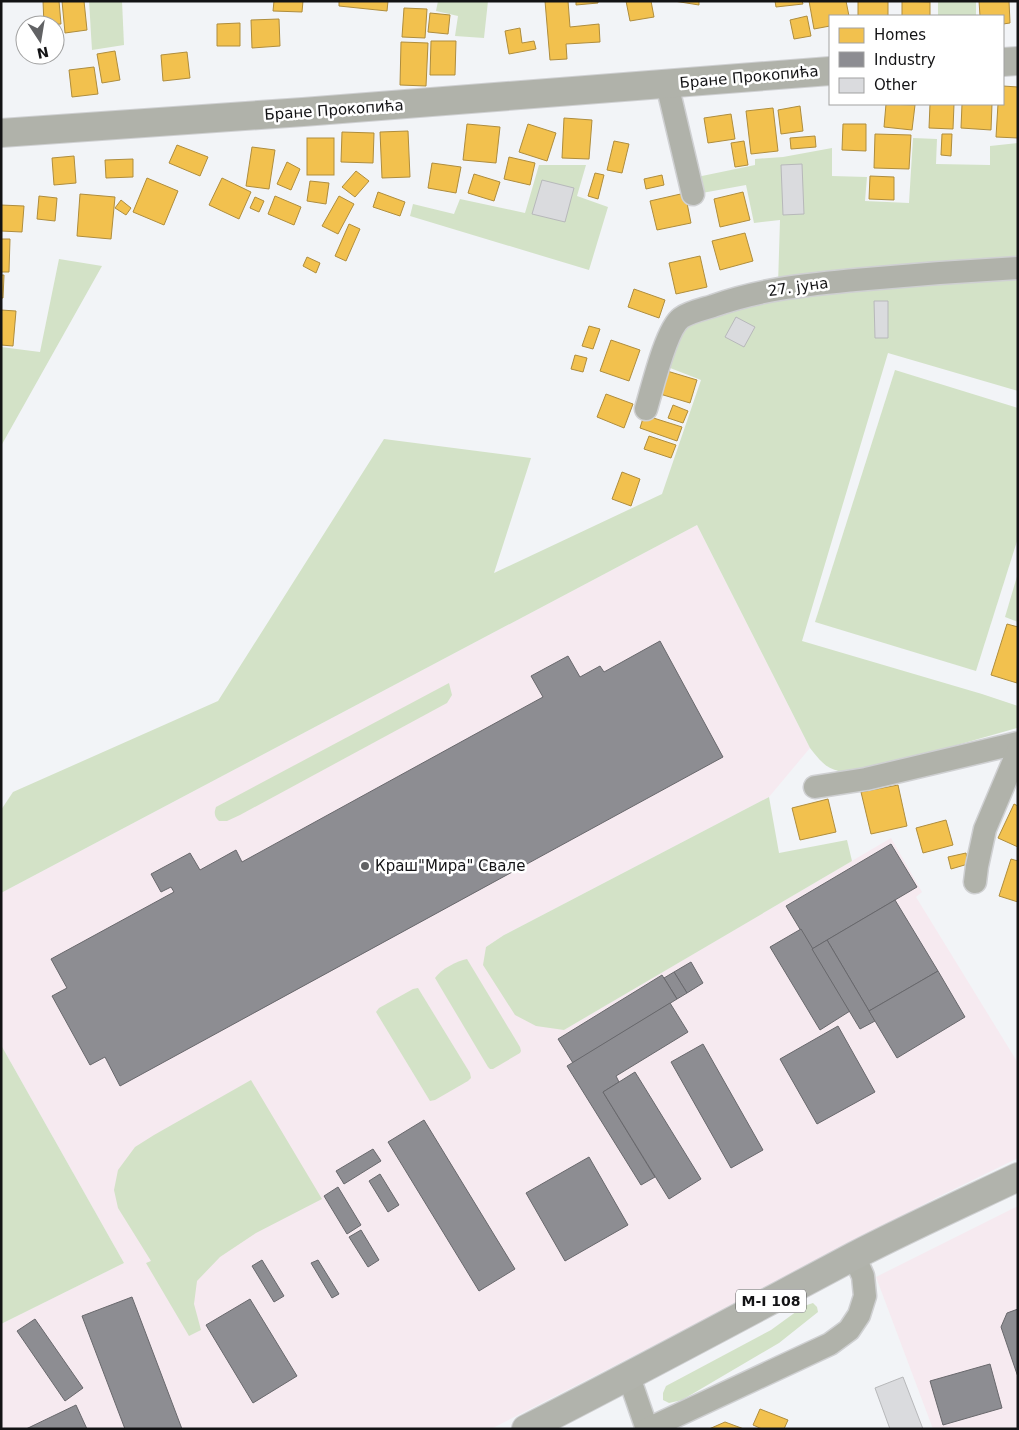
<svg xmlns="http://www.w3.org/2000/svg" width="1019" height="1430" font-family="'DejaVu Sans',sans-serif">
	<rect width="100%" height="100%" fill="#f2f4f7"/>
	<g fill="#f6eaf0">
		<path d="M697 525 810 748 769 797 504 935 486 947 564 1030 891 838 922 892 916 897 1018 1063V1158L936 1198 727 1308 491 1429H1V1324L124 1263 1 1045V893Z"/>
		<path d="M1018 1206V1429H933L876 1277Z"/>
	</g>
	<g fill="#d3e2c7">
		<path d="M89 1H122L124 45 92 50Z"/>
		<path d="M438 1H488L484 38 455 36 458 16 436 11Z"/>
		<rect x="938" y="1" width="38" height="15"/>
		<path d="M913 138 937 139 936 164 990 165V146L1018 143V264L778 285 780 220 754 223 746 185 702 193 697 177 755 165V159L783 157 832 148V176L867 177 865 201 909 203Z"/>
		<path d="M539 165H586L577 196 608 207 589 270 410 216 413 204 454 214 460 199 525 213Z"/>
		<path d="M59 259 102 266 1 446V347L40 352Z"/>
		<path d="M1018 274V391L888 353 802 641 982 694 1018 706 1017 728 855 774C828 770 826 768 810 748L697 525 1 893V810L13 792 218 701 384 439 531 458 494 573 662 494 701 380 665 366 683 326 778 297Z"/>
		<path d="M895 370 1018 408V538L976 671 815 622Z"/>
		<path d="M1018 573V622L1005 617Z"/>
		<path d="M449 683 452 695 447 703 240 815 227 821H219C214 816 214 813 216 807Z"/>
		<path d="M769 797 779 853 847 840 852 861 564 1030 536 1026 515 1015 483 965 486 947 504 935Z"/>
		<path d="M467 959 520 1047 521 1051 520 1053 493 1069H490L488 1067 435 978C441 969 457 961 467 959Z"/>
		<path d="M418 988 470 1073 471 1078 468 1081 435 1100 430 1101 376 1012 379 1008 413 989Z"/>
		<path d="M1 1045 124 1263 1 1324Z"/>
		<path d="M251 1080 322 1199 256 1233 220 1257 197 1281 194 1304 201 1330 189 1336 146 1263 151 1261 118 1208 114 1190 118 1170 135 1147 154 1135Z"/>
		<path d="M813 1303 817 1307 818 1312 779 1343 682 1400 669 1403 663 1400V1393L666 1386 771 1330 804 1306Z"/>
	</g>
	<g fill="#f2c14e" stroke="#af8d3d">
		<path d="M43 1H59L61 24 44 25Z"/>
		<path d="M62 1H84L87 30 65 33Z"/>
		<path d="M274 1H303L302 12 273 11Z"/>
		<path d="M339 1H388L387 11 339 6Z"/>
		<path d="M545 1H568L570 27 599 24 600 42 566 44 567 59 550 60Z"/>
		<path d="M576 1H598V3L576 5Z"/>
		<path d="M626 1H651L654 17 630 21Z"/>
		<path d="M674 1H699V5Z"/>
		<path d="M775 1H802L803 4 776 7Z"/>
		<path d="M809 1H846L849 16H830V26L814 29Z"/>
		<rect x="858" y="1" width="30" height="15"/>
		<path d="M902 1 930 2V16H902Z"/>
		<path d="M979 1H1009L1010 23 1003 24V16H980Z"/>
		<path d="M404 8 427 9 425 38 402 37Z"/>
		<path d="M430 13 450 15 448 34 428 32Z"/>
		<path d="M807 16 811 36 794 39 790 20Z"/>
		<path d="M279 19 280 46 252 48 251 20Z"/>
		<path d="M240 23V46H217V24Z"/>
		<path d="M520 28 522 43 534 41 536 49 509 54 505 31Z"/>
		<path d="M431 41H456L455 75H430Z"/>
		<path d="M401 42 428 43 426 86 400 85Z"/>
		<path d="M115 51 120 80 102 83 97 54Z"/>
		<path d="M187 52 190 78 163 81 161 55Z"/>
		<path d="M94 67 98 94 72 97 69 70Z"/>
		<path d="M1003 86 1018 87V138L996 137 998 104H1003Z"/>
		<path d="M886 104 915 105 912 130 884 127Z"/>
		<path d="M930 104H954L953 129 929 128Z"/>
		<path d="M962 104H992L991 130 961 128Z"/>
		<path d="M800 106 803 131 781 134 778 110Z"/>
		<path d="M773 108 778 151 751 154 746 111Z"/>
		<path d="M731 114 735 139 708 143 704 118Z"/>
		<path d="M564 118 592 120 589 159 562 158Z"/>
		<path d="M467 124 500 127 496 163 463 160Z"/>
		<path d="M528 124 556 133 547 161 519 152Z"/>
		<path d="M843 124H866V151L842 150Z"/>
		<path d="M408 131 410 177 382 178 380 132Z"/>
		<path d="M342 132 374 133 373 163 341 162Z"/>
		<path d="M875 134 911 135 909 169 874 168Z"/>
		<path d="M942 134H952L951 156 941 155Z"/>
		<path d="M815 136 816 147 791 149 790 138Z"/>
		<rect x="307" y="138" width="27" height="37"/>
		<path d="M614 141 629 144 622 173 607 170Z"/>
		<path d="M744 141 748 165 735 167 731 143Z"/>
		<path d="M177 145 208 157 200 176 169 163Z"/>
		<path d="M252 147 275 150 269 189 246 186Z"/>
		<path d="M74 156 76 183 54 185 52 158Z"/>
		<path d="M509 157 535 163 530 185 504 179Z"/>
		<path d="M133 159V177L106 178 105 160Z"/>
		<path d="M287 162 300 169 291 190 277 184Z"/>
		<path d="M432 163 461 167 456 193 428 188Z"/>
		<path d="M356 171 369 181 355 197 342 187Z"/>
		<path d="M595 173 604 175 598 199 588 196Z"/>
		<path d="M474 174 500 182 494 201 468 193Z"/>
		<path d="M662 175 664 185 646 189 644 179Z"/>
		<path d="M870 176 894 177V200L869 199Z"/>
		<path d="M147 178 178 191 164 225 133 212Z"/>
		<path d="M222 178 251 192 239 219 209 205Z"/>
		<path d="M310 181 329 183 326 204 307 201Z"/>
		<path d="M378 192 405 202 400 216 373 207Z"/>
		<path d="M743 192 750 220 720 227 714 199Z"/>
		<path d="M685 193 691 223 657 230 650 201Z"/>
		<path d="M80 194 115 197 111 239 77 236Z"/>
		<path d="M39 196 57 198 55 221 37 219Z"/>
		<path d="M275 196 301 207 294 225 268 214Z"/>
		<path d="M339 196 354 204 338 234 322 226Z"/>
		<path d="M255 197 264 201 259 212 250 208Z"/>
		<path d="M121 200 131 208 126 215 115 208Z"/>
		<path d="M1 205 24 206 22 232 1 231Z"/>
		<path d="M349 224 360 229 346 261 335 256Z"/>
		<path d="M745 233 753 261 720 270 712 241Z"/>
		<path d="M1 239H10L9 272H1Z"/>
		<path d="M700 256 707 287 676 294 669 263Z"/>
		<path d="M307 257 320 263 316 273 303 266Z"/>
		<path d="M1 275H4L3 298H1Z"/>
		<path d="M634 289 665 300 659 318 628 307Z"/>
		<path d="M1 310 16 311 13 346 1 345Z"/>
		<path d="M589 326 600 329 593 349 582 346Z"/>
		<path d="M611 340 640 350 629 381 600 371Z"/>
		<path d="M575 355 587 358 583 372 571 369Z"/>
		<path d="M667 371 697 380 690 403 660 394Z"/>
		<path d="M606 394 633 404 624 428 597 417Z"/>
		<path d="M673 405 688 411 683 423 668 418Z"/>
		<path d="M644 415 682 427 677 441 640 428Z"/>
		<path d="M649 436 676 445 671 458 644 449Z"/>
		<path d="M622 472 640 479 631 506 612 499Z"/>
		<path d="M1007 624 1018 627 1017 683 991 675Z"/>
		<path d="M898 785 907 826 871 834 861 792Z"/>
		<path d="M828 799 836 832 800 840 792 808Z"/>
		<path d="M1014 804 1018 806V847L998 838Z"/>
		<path d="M946 820 953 845 923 853 916 828Z"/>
		<path d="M966 853 968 864 951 869 948 857Z"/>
		<path d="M1011 859 1018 861V902L999 896Z"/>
		<path d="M760 1409 788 1420 784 1429H762L753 1425Z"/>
		<path d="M725 1422 744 1429H709Z"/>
	</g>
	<g fill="#8d8d92" stroke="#68686c">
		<path d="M660 641 723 757 120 1086 105 1057 90 1065 52 996 67 988 51 959 174 892 171 887 161 892 151 874 190 853 200 870 236 850 242 862 543 697 531 676 568 656 580 677 600 666 604 672Z"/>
		<path d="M891 844 917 887 812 949 786 906Z"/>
		<path d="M895 900 938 971 869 1011 827 940Z"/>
		<path d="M801 929 850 1011 820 1030 770 947Z"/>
		<path d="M827 940 875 1021 860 1029 812 949Z"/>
		<path d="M691 962 703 983 687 993 674 972Z"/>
		<path d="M938 971 965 1017 897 1058 869 1011Z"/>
		<path d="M674 972 687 993 677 999 664 978Z"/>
		<path d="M662 975 677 999 573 1063 558 1039Z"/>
		<path d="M670 1003 688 1032 616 1076 619 1082 603 1092 655 1177 641 1185 567 1066Z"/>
		<path d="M838 1026 875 1092 817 1124 780 1059Z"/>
		<path d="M703 1044 763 1150 731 1168 671 1062Z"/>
		<path d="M635 1072 701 1179 669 1199 603 1092Z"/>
		<path d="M424 1120 515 1269 479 1291 388 1142Z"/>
		<path d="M373 1149 381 1161 344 1184 336 1171Z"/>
		<path d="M589 1157 628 1225 565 1261 526 1193Z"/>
		<path d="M380 1174 399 1205 388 1212 369 1181Z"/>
		<path d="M338 1187 361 1225 347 1234 324 1196Z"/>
		<path d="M361 1230 379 1260 368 1267 349 1237Z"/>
		<path d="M262 1260 284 1296 274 1302 252 1266Z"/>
		<path d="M318 1260 339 1294 332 1298 311 1263Z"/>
		<path d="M132 1297 182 1429H125L82 1316Z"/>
		<path d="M250 1299 297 1376 253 1403 206 1325Z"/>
		<path d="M1018 1309V1377L1001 1327 1007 1313Z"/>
		<path d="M35 1319 83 1388 65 1401 17 1331Z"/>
		<path d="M990 1364 1002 1408 943 1425 930 1381Z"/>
		<path d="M76 1405 87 1429H26Z"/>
	</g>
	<g fill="#dadbde" stroke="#b7b8ba">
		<path d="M802 164 804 214 783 215 781 165Z"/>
		<path d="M542 180 574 188 565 222 532 214Z"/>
		<path d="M874 301H888V338H875Z"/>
		<path d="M736 317 755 327 744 347 725 337Z"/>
		<path d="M903 1377 923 1429H890L875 1388Z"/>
	</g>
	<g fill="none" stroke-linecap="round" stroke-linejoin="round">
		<defs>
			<g id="minor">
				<path d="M667 84 693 194"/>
				<path d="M646 409C652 389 666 329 681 318 689 312 704 309 713 306 760 289 805 285 855 280 909 275 963 271 1018 268"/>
				<path d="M815 787 866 779 1018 743"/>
				<path d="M975 882 977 866 985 829 1018 751"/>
				<path d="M629 1377 647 1429"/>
				<path d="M648 1429 830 1344 849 1330 859 1315 865 1296 863 1276 854 1256"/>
			</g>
			<g id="tertiary">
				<path d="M1003 62 1018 61"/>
				<path d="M1 133 303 112 830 71"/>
			</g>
			<path id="primary" d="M526 1429C636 1373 745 1314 854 1256 908 1228 963 1203 1018 1177"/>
		</defs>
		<use href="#minor" stroke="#cfd0d2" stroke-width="25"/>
		<use href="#tertiary" stroke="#cfd0d2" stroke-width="30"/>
		<use href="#primary" stroke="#cfd0d2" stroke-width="30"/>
		<use href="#minor" stroke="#b0b2aa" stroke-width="22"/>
		<use href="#tertiary" stroke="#b0b2aa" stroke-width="28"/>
		<use href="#primary" stroke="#b1b3ac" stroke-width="28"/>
	</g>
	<circle fill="#616264" stroke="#fff" stroke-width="2" cx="365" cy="866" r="5"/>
	<g text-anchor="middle" stroke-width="5" stroke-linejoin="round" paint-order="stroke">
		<rect fill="#fff" stroke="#5a5a5b" stroke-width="1" x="736" y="1289.5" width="70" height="23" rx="4"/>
		<g font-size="14" font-weight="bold" fill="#131315">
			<text x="771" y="1306">M-I 108</text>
		</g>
		<g font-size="15" fill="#131315" stroke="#fff">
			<text transform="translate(749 77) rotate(-5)" y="5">Бране Прокопића</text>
			<text transform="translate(334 110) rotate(-4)" y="5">Бране Прокопића</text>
			<text transform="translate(798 287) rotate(-8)" y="5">27. јуна</text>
		</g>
		<g font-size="15" fill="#131315" stroke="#fff" text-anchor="start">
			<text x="375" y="871">Краш"Мира" Свале</text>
		</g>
	</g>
	<rect width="1019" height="1430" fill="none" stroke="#131315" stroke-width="5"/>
	<rect x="829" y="15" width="175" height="90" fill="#ffffff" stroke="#a1a1a1"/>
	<rect x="839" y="28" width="25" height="15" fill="#f2c14e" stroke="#a1a1a1"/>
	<text x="874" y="40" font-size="15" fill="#131315">Homes</text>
	<rect x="839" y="52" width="25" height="15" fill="#8d8d92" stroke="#a1a1a1"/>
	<text x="874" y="65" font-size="15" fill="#131315">Industry</text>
	<rect x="839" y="78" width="25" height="15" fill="#dadbde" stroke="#a1a1a1"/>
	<text x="874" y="90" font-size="15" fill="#131315">Other</text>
	<g transform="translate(40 40) rotate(168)"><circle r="24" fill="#ffffff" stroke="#a1a1a1"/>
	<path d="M0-4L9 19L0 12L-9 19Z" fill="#616264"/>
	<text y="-8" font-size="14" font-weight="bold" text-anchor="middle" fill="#131315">N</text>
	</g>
</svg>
